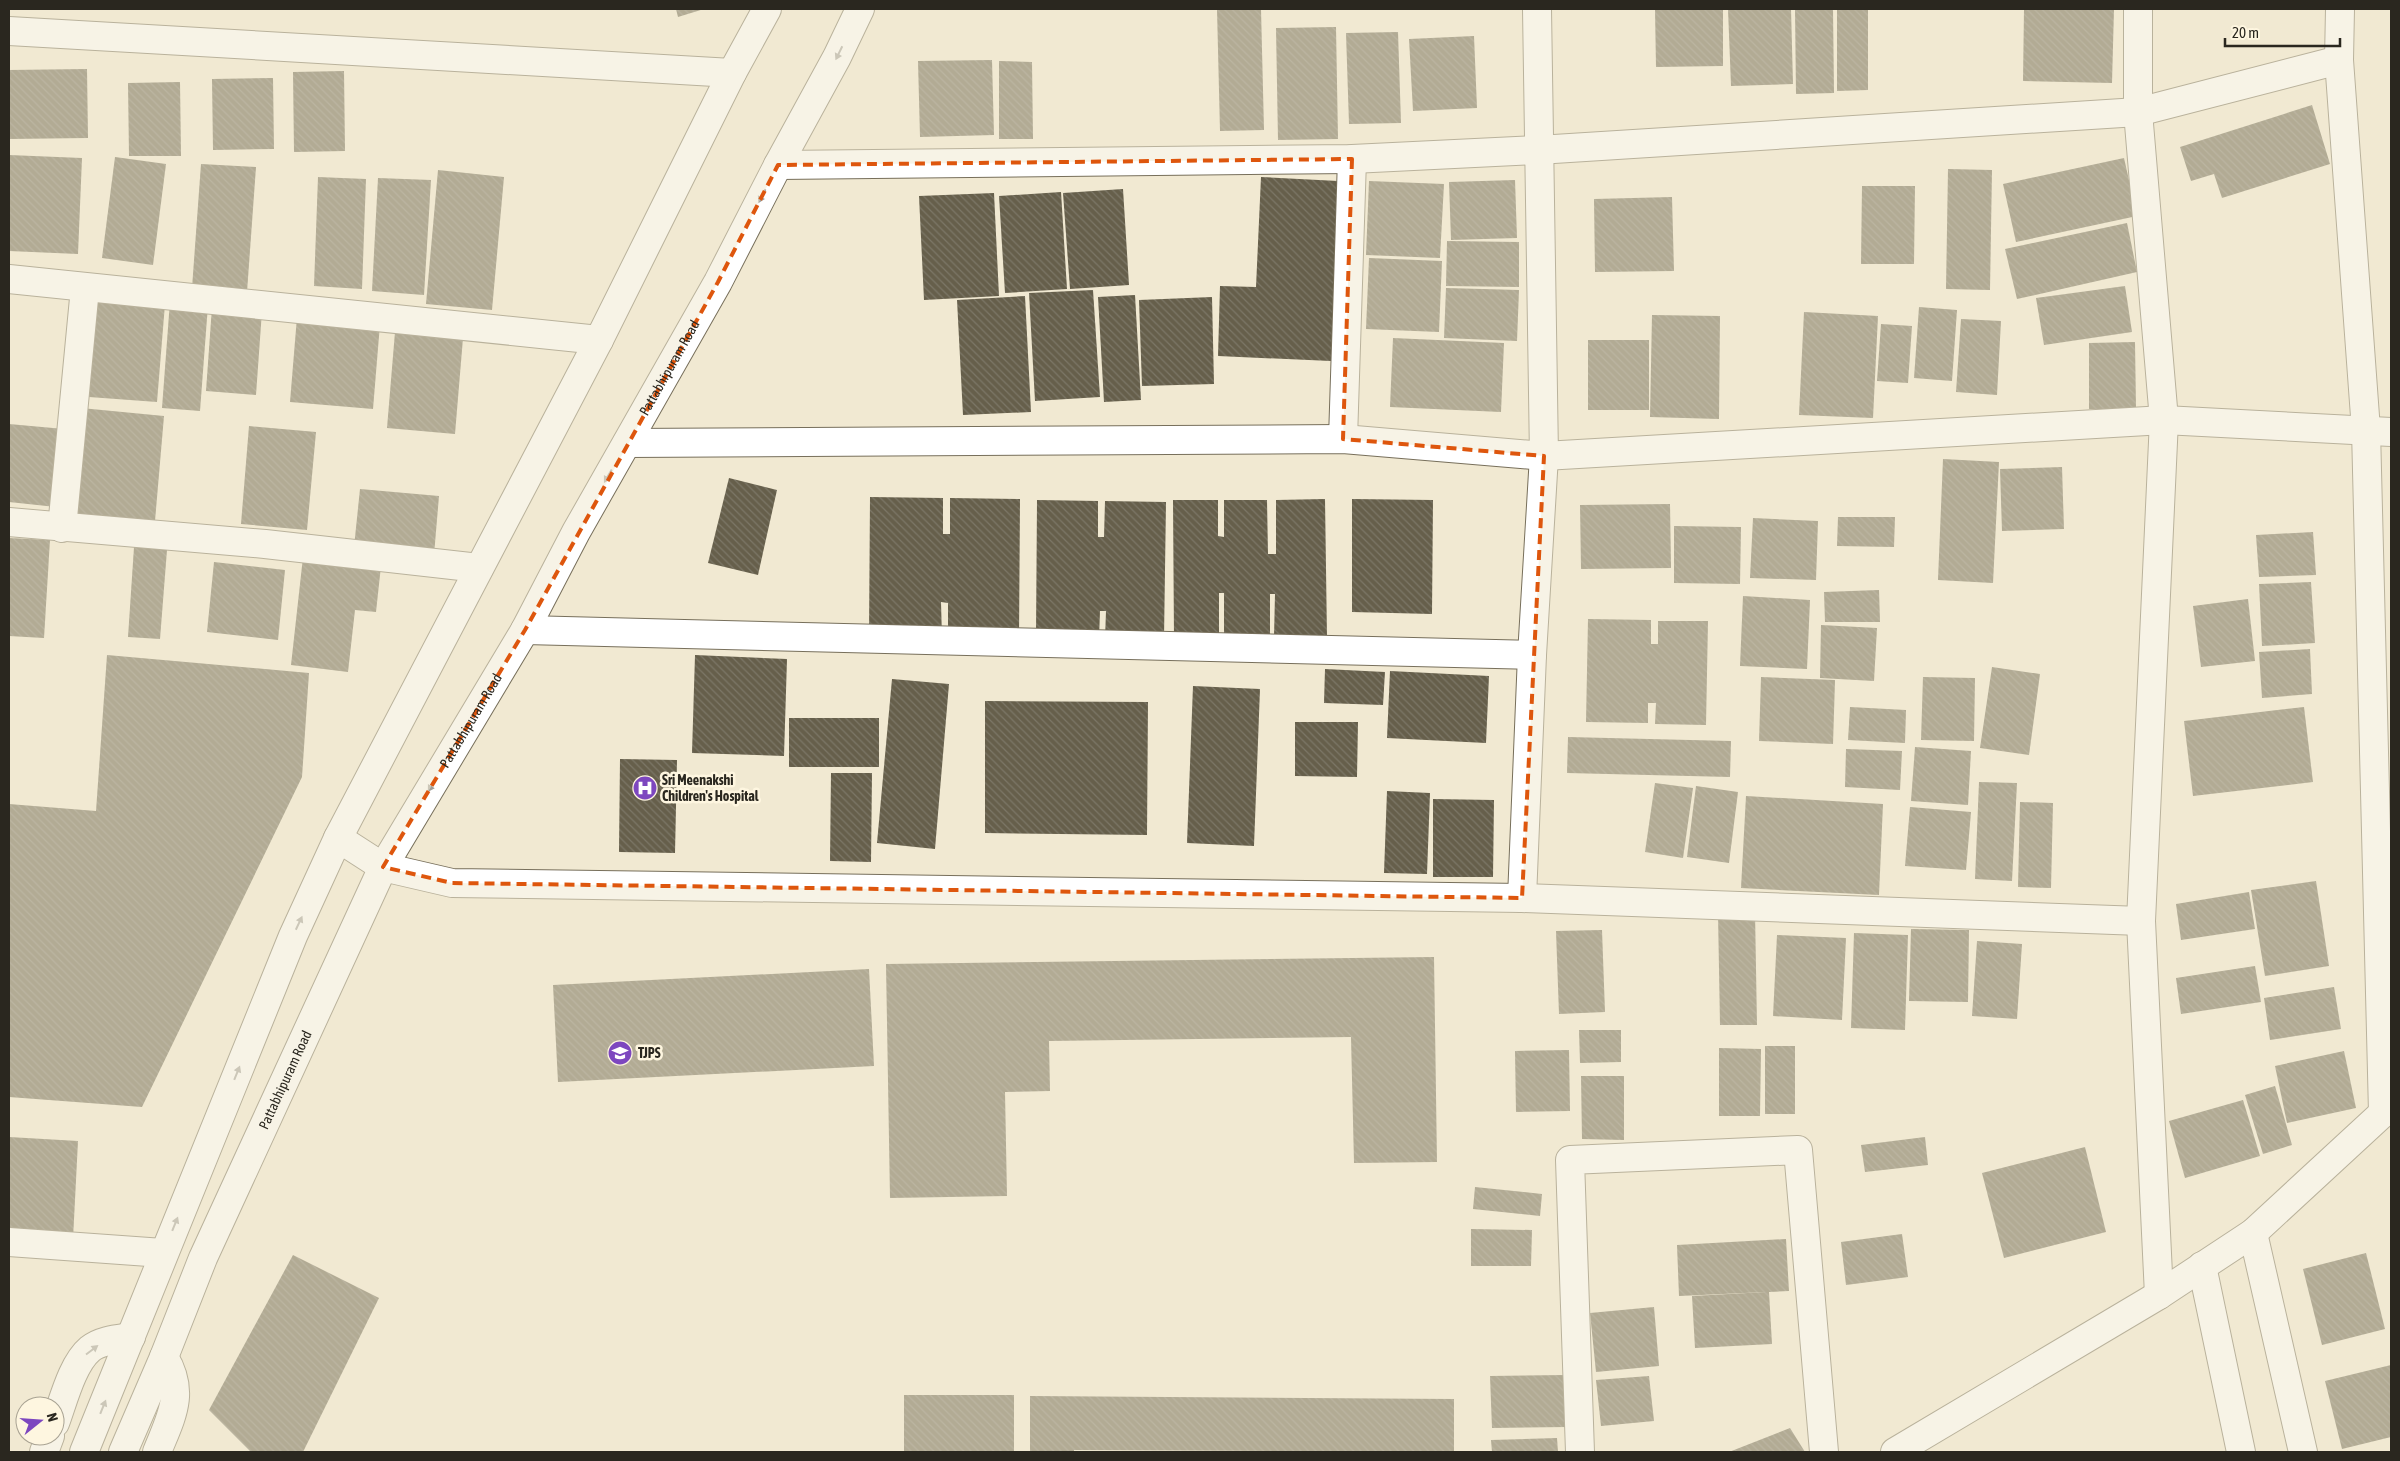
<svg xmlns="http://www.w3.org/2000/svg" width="2400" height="1461" font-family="'Asap Condensed',sans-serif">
	<defs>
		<pattern id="building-back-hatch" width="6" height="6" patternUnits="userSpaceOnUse" patternTransform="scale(1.25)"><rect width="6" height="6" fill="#665f4b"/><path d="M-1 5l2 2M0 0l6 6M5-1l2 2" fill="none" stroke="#7c7767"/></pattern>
	</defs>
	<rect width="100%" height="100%" fill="#f1e9d2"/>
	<g fill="url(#building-back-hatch)">
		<path d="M676 9H704L678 17Z"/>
		<path d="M1217 9H1261L1264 130 1220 131Z"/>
		<path d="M1655 9H1723V66L1656 67Z"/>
		<path d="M1728 9H1791L1793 84 1731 86Z"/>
		<path d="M1795 9H1833L1834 93 1796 94Z"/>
		<path d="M1837 9H1868V90L1837 91Z"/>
		<path d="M2024 9H2114L2112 83 2023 81Z"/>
		<path d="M1336 27 1338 139 1278 140 1276 28Z"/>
		<path d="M1398 32 1401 123 1349 124 1346 33Z"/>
		<path d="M1474 36 1477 108 1413 111 1409 39Z"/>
		<path d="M992 60 994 135 920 137 918 61Z"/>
		<path d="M999 61 1032 62 1033 139H999Z"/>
		<path d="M87 69 88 138 9 139V70Z"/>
		<path d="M344 71 345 151 294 152 293 72Z"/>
		<path d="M273 78 274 149 213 150 212 79Z"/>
		<path d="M180 82 181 156H129L128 83Z"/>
		<path d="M2312 105 2330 164 2222 198 2214 174 2191 181 2180 147Z"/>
		<path d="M9 155 82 158 78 254 9 251Z"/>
		<path d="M115 157 166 164 153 265 102 258Z"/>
		<path d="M2124 158 2137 216 2016 242 2003 184Z"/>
		<path d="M201 164 256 167 247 292 192 288Z"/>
		<path d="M1948 169 1992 170 1990 290 1946 289Z"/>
		<path d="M438 170 504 177 492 310 426 304Z"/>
		<path d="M318 177 366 179 362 289 314 286Z"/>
		<path d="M1261 177 1338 181 1331 361 1218 356 1220 286 1256 287Z"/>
		<path d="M378 178 431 180 424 295 372 291Z"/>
		<path d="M1515 180 1517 238 1451 240 1449 182Z"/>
		<path d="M1369 181 1444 184 1440 258 1366 255Z"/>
		<path d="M1862 186H1915L1914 264H1861Z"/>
		<path d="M1123 189 1129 285 1070 289 1063 193Z"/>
		<path d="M1061 192 1067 289 1005 293 999 196Z"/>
		<path d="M994 193 999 296 924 300 919 196Z"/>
		<path d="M1672 197 1674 271 1595 272 1594 199Z"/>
		<path d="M2127 223 2137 272 2017 299 2005 249Z"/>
		<path d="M1447 241 1519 242V287L1446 286Z"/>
		<path d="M1369 258 1442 261 1439 332 1366 329Z"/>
		<path d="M2125 286 2132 332 2044 345 2036 298Z"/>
		<path d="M1446 288 1519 290 1517 341 1444 338Z"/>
		<path d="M1093 290 1100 397 1035 401 1029 293Z"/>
		<path d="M1135 295 1141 400 1104 402 1098 297Z"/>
		<path d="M1025 296 1031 412 963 415 957 300Z"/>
		<path d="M1212 297 1214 384 1142 386 1139 300Z"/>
		<path d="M97 298 165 304 157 402 89 397Z"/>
		<path d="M170 301 208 305 200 411 162 408Z"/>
		<path d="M212 307 262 311 256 395 206 391Z"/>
		<path d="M1919 307 1957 310 1952 381 1914 378Z"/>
		<path d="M1804 312 1878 316 1873 418 1799 415Z"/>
		<path d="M1652 315 1720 316 1719 419 1650 417Z"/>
		<path d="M297 317 380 324 373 409 290 402Z"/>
		<path d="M1961 319 2001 321 1997 395 1956 392Z"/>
		<path d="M1881 324 1912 326 1908 383 1877 381Z"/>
		<path d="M395 332 463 338 455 434 387 428Z"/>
		<path d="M1393 338 1504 343 1501 412 1390 407Z"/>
		<rect x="1588" y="340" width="61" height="70"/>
		<path d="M2135 342 2136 409H2089V343Z"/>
		<path d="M81 408 164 416 155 521 71 513Z"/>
		<path d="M9 424 64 429 56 507 9 502Z"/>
		<path d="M249 426 316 432 307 530 241 524Z"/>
		<path d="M1943 459 1999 462 1993 583 1938 580Z"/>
		<path d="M2062 467 2064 529 2002 531 2000 469Z"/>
		<path d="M729 478 777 490 758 575 708 563Z"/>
		<path d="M360 489 439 496 434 555 354 547Z"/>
		<path d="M870 497 943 498V534H950V498L1020 499 1019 639 948 638V603L941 602 942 638 869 637Z"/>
		<path d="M1325 499 1327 637H1274L1275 594H1270V637L1224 638V593H1219V637L1174 638 1173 500H1218V536L1224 537V500H1267L1268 554H1276V500Z"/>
		<path d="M1352 499 1433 500 1432 614 1352 612Z"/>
		<path d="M1037 500 1098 501V537H1104L1105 501 1166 502 1164 639H1105L1106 611H1100L1099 639 1036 637Z"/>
		<path d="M1670 504 1671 568 1581 569 1580 505Z"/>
		<path d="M1838 517H1895L1894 547 1837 546Z"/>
		<path d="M1753 518 1818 521 1816 580 1750 578Z"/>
		<path d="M1674 526 1741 527 1740 584 1674 583Z"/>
		<path d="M2313 532 2316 575 2259 577 2256 535Z"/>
		<path d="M9 538 50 540 44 638 9 636Z"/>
		<path d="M134 547 167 550 160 639 128 637Z"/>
		<path d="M303 557 381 566 376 612 355 610 348 672 291 665Z"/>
		<path d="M214 562 285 570 278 640 207 632Z"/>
		<path d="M2311 582 2315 643 2262 646 2259 584Z"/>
		<path d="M1879 590 1880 622H1825L1824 592Z"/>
		<path d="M1743 596 1810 600 1807 669 1740 666Z"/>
		<path d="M2248 599 2255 661 2201 667 2193 606Z"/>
		<path d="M1588 619 1651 620V644H1658V621H1708L1706 725 1655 724 1656 703H1648V723L1586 722Z"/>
		<path d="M1821 625 1877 628 1874 681 1820 678Z"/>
		<path d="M2310 649 2312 694 2262 698 2259 652Z"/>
		<path d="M107 655 309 673 302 777 142 1107 9 1097V804L96 811Z"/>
		<path d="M695 655 787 659 784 756 692 753Z"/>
		<path d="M1992 667 2040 674 2029 755 1980 748Z"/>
		<path d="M1325 669 1385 672 1383 705 1324 703Z"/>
		<path d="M1390 671 1489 676 1486 743 1387 738Z"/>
		<path d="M1761 677 1835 680 1833 744 1759 741Z"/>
		<path d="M1923 677 1975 678 1974 741 1921 740Z"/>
		<path d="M892 679 949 684 935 849 877 843Z"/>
		<path d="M1193 686 1260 689 1254 846 1187 843Z"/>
		<path d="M985 701 1148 702 1147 835 985 833Z"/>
		<path d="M1850 707 1906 710 1905 743 1848 740Z"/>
		<path d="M2304 707 2313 782 2193 796 2184 721Z"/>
		<rect x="789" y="718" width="90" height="49"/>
		<path d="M1295 722H1358L1357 777 1295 776Z"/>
		<path d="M1568 737 1731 741 1730 777 1567 773Z"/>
		<path d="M1915 747 1971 751 1968 805 1911 801Z"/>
		<path d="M1846 749 1902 751 1900 790 1845 787Z"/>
		<path d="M620 759 677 760 675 853 619 852Z"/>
		<path d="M831 773H872L871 862 830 861Z"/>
		<path d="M1979 782 2017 783 2012 881 1975 879Z"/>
		<path d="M1655 783 1693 788 1683 858 1645 852Z"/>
		<path d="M1696 786 1738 792 1729 863 1687 857Z"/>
		<path d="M1387 791 1430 793 1427 874 1384 873Z"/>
		<path d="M1746 796 1883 804 1879 895 1741 888Z"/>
		<path d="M1433 799 1494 800 1493 877H1433Z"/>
		<path d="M2020 802 2053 803 2051 888 2018 887Z"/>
		<path d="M1910 807 1971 812 1966 870 1905 866Z"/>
		<path d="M2316 881 2329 966 2265 976 2251 890Z"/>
		<path d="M2249 892 2255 929 2181 940 2176 904Z"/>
		<path d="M1755 912 1757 1025H1720L1718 913Z"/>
		<path d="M1911 929 1969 930 1968 1002 1909 1001Z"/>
		<path d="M1602 930 1605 1012 1559 1014 1556 931Z"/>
		<path d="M1854 933 1908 935 1905 1030 1851 1028Z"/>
		<path d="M1777 935 1846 938 1842 1020 1773 1016Z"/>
		<path d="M1977 941 2022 944 2017 1019 1972 1016Z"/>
		<path d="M1434 957 1437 1162 1354 1163 1351 1037 1049 1041 1050 1091 1005 1092 1007 1196 890 1198 886 964Z"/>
		<path d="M2255 966 2261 1002 2181 1014 2176 978Z"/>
		<path d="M869 969 874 1066 558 1082 553 985Z"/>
		<path d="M2334 987 2341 1029 2270 1040 2264 998Z"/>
		<path d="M1579 1030H1621V1062L1580 1063Z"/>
		<rect x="1765" y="1046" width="30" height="68"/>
		<path d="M1719 1048 1761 1049 1760 1116H1719Z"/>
		<path d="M1569 1050 1570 1111 1516 1112 1515 1051Z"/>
		<path d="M2344 1051 2356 1108 2287 1123 2275 1066Z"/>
		<path d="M1581 1076H1624V1140L1582 1139Z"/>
		<path d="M2275 1086 2292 1145 2263 1154 2245 1095Z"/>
		<path d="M2243 1100 2260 1156 2185 1178 2169 1121Z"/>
		<path d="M9 1137 78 1141 73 1239 9 1235Z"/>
		<path d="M1925 1137 1928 1165 1865 1172 1861 1145Z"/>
		<path d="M2085 1147 2106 1232 2004 1258 1982 1173Z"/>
		<path d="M1475 1187 1542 1194 1540 1216 1473 1209Z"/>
		<path d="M1471 1229 1532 1230 1531 1266H1471Z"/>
		<path d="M1902 1234 1908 1277 1846 1285 1841 1242Z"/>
		<path d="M1786 1239 1789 1291 1769 1292 1772 1344 1695 1348 1692 1296 1766 1292 1679 1296 1677 1245Z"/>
		<path d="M2366 1253 2385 1329 2322 1345 2303 1269Z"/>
		<path d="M293 1255 379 1298 303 1452H251L209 1410Z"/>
		<path d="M1654 1307 1659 1366 1596 1372 1590 1313Z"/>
		<path d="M2391 1365V1437L2342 1449 2325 1381Z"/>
		<path d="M1566 1375 1567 1427 1492 1428 1490 1376Z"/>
		<path d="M1649 1376 1654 1421 1601 1426 1596 1380Z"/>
		<rect x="904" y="1395" width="110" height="57"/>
		<path d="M1030 1396 1454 1399V1452L1074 1450V1452H1030Z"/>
		<path d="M1790 1428 1805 1452H1729Z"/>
		<path d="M1557 1438 1558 1452H1492L1491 1440Z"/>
	</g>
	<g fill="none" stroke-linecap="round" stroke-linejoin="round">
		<defs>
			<g id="minor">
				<path d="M2138 9V112L2164 420 2141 921 2159 1295"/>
				<path d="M2340 9 2339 60 2366 430 2383 1113"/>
				<path d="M9 31 732 73"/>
				<path d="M778 165 1352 159 1538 150 2138 112 2339 60"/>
				<path d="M9 279 599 340"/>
				<path d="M1343 439 1352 159"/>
				<path d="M627 443 1343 439 1544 456 2164 420 2391 432"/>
				<path d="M9 522 265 544 479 568"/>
				<path d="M62 528 85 288"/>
				<path d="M525 630 1532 655"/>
				<path d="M338 838 383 867 452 883 1522 898 2141 921"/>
				<path d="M1522 898 1532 655 1544 456 1537 9"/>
				<path d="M2253 1233 2303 1452"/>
				<path d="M9 1242 163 1253"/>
				<path d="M2202 1266 2241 1452"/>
				<path d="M55 1423C63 1402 72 1364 90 1349 101 1340 118 1339 131 1337"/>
				<path d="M44 1452 50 1436"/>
				<path d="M84 1452 293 936 338 838 599 340 732 73 767 9"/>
				<path id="s1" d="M123 1452 164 1357 203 1258 383 867 525 630 576 532 718 282 778 165 837 57 860 9"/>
				<path d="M157 1452C171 1417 186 1393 164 1357"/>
				<path d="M1580 1452 1570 1160 1798 1150 1824 1452"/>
				<path d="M1895 1452 2159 1295 2253 1233 2383 1113 2391 1109"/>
			</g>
		</defs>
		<use href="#minor" stroke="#776f5b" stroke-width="30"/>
		<use href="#minor" stroke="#fff" stroke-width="28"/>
	</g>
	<defs><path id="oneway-solid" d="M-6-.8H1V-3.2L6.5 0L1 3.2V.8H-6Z" transform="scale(1.25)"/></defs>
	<g fill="#9f9e9a">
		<use href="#oneway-solid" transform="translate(839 53) rotate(116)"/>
		<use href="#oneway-solid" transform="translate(762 196) rotate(117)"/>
		<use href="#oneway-solid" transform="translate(608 476) rotate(120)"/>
		<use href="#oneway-solid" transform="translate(432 785) rotate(121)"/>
		<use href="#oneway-solid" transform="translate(299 923) rotate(-65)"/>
		<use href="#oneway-solid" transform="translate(237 1073) rotate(-68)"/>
		<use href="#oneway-solid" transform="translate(175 1224) rotate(-68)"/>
		<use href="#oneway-solid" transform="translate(92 1350) rotate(-37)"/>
		<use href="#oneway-solid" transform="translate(103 1407) rotate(-68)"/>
	</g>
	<path d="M0 0H2400V1461H0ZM1352 159 1343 439 1544 456 1522 898 452 883 383 867 525 630 718 282 778 165Z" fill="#f1e9d2" fill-opacity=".55" fill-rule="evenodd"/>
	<path fill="none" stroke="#de560d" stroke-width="4" stroke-dasharray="10 6" stroke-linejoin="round" d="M1352 159 1343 439 1544 456 1522 898 452 883 383 867 525 630 718 282 778 165Z"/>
	<defs>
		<symbol id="hospital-disc" viewBox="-11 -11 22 22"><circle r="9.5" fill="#7d47bf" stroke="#fef6e0"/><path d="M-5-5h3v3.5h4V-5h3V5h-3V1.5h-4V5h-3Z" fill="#fff"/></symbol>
		<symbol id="university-disc" viewBox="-11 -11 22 22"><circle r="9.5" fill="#7d47bf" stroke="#fef6e0"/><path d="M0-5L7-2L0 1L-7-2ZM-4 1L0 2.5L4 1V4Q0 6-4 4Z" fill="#fff"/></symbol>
	</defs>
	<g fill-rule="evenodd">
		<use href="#hospital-disc" x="631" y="774" width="28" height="28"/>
		<use href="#university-disc" x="606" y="1039" width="28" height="28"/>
	</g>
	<g text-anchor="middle" stroke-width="5" stroke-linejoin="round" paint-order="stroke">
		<g font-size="14" fill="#2a271f" stroke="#fef6e0">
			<text dy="5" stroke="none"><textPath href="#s1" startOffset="1216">Pattabhipuram Road</textPath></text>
			<text dy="5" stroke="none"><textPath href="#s1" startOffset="811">Pattabhipuram Road</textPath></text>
			<text dy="5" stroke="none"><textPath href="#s1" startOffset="406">Pattabhipuram Road</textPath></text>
		</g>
		<g font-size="14" font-weight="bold" fill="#2a271f" stroke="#fef6e0" text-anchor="start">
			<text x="662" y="785">Sri Meenakshi<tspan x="662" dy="16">Children's Hospital</tspan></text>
			<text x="638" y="1058">TJPS</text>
		</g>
	</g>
	<rect width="2400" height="1461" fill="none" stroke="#2a271f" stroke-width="20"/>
	<g transform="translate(40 1421) rotate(73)"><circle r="24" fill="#fef6e0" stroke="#a9a393"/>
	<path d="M0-4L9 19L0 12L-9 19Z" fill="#7d47bf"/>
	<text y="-8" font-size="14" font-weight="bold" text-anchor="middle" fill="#2a271f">N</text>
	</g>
	<path d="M2225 38v8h115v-8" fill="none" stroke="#2a271f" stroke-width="2.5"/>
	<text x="2232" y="38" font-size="15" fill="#2a271f" stroke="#fef6e0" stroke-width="4" paint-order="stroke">20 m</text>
</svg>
